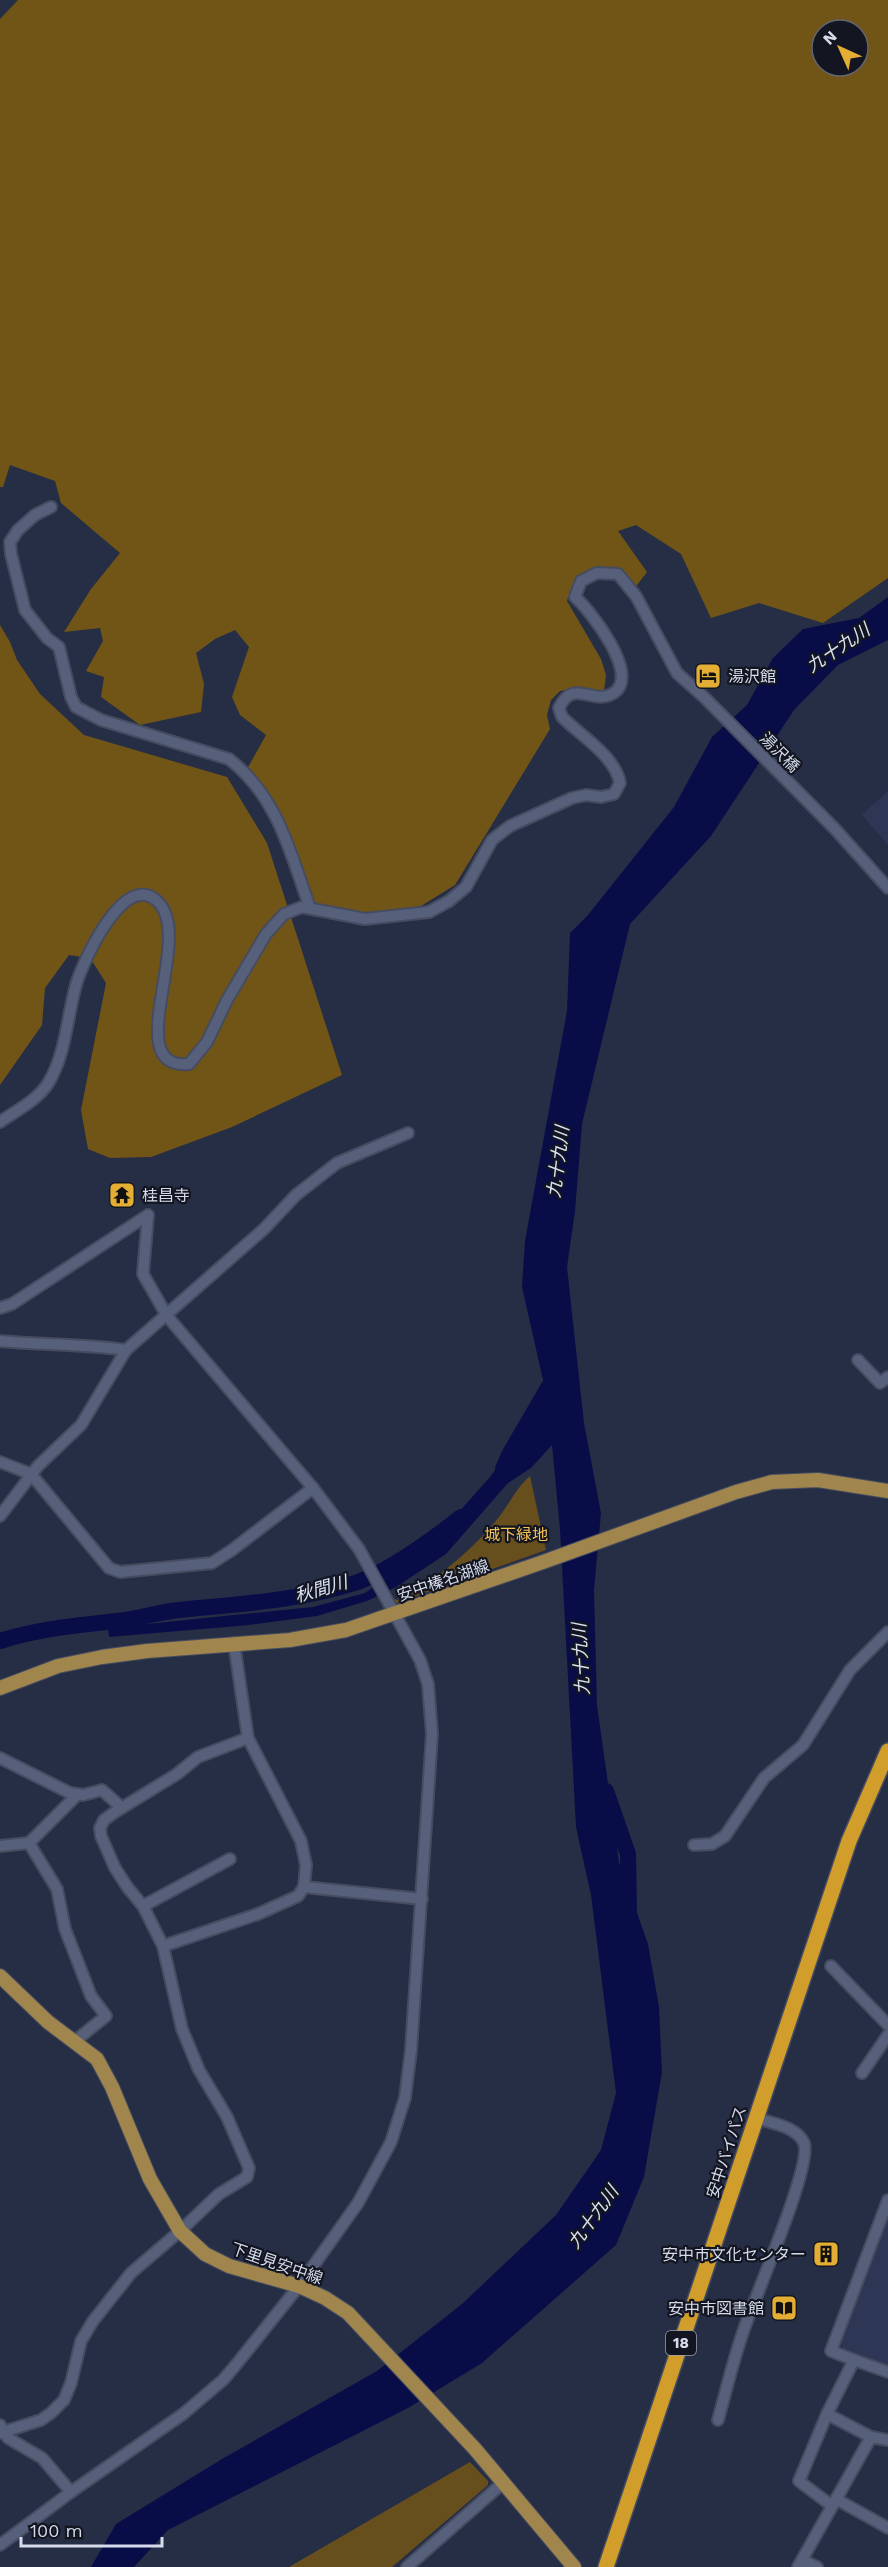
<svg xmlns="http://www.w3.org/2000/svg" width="888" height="2567" font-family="'Work Sans','Noto Sans JP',sans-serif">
	<rect width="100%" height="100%" fill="#262e45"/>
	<g fill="#2d3755">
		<path d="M888 791V845L862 815Z"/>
		<path d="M888 2212V2368L844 2353 841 2340Z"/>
	</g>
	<g fill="#674f1d">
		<path d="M530 1476 546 1550 394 1604 392 1599 398 1600C436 1580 472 1551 499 1517 510 1503 517 1487 530 1476Z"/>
		<path d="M470 2462 488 2481V2485L392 2567H289Z"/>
	</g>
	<g fill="#715516" fill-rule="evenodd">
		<path d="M18 0H888V578L823 623 759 603 711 618 681 554 636 525 618 531 647 572 634 589 611 568C583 567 575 574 567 601L601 659 606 675 604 691 596 697 572 689 560 691 551 700 547 715 550 729 455 885 421 906 386 915 347 917 318 907 307 896 277 824 247 769 266 735 240 715 232 697 249 647 235 630 215 639 196 653 204 684 201 712 140 725 101 697 104 677 86 671 103 641 100 628 64 632 91 589 120 553 61 503 55 481 10 465 3 487H0V19ZM822 30H858V66H822Z"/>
		<path d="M0 625 10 642 17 660 40 694 84 735 227 777 267 843 342 1075 232 1127 151 1157 110 1158 88 1149 81 1110 106 983 90 958 69 955 45 988 42 1025 0 1085Z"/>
	</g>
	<path fill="#080d48" d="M888 597V640L838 665 794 710 711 836 630 924 582 1124 575 1211 567 1267 584 1423 601 1513 594 1590 597 1705 619 1862 648 1944 659 2007 662 2072 644 2177 616 2245 482 2363 408 2408 168 2530 134 2567H91L116 2524 222 2459 377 2371 462 2304 556 2215 601 2150 616 2093 591 1895 576 1827 560 1529 552 1445 531 1468 508 1483 446 1554 396 1587 367 1601 317 1616 249 1625 109 1637 108 1628 313 1607 365 1593 424 1551 490 1477 548 1402 522 1287 525 1241 567 1011 570 933 588 915 674 807 712 737 747 705 773 658 803 629 859 618Z"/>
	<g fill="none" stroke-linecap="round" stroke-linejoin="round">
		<g stroke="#080d48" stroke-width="16">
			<path d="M503 1469 509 1455 552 1381"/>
			<path d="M0 1641C41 1628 82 1625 125 1620 143 1617 161 1612 179 1610 239 1604 299 1601 358 1582 391 1570 433 1539 461 1517"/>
			<path d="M606 1791 628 1854 629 1909"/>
		</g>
		<defs>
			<g id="minor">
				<path d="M51 507 35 515 18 530 10 542 11 554 25 610 47 638 59 647 71 697 76 707 101 720 229 759C278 797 290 852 310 908"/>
				<path d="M0 1122C17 1110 38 1100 49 1082 66 1053 67 1017 76 985 83 961 126 866 159 903 194 941 119 1070 189 1064L207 1042 227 1000 266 934 284 914 302 907 365 919 429 912 449 901 466 887 492 840 510 826 572 798 586 795 601 797 614 794 620 783C615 756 581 736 562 717L559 708C574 676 594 708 615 692 639 673 591 611 575 597L581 581 597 573 618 574 636 596 677 673 705 698 835 829 888 888"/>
				<path d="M0 1308 12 1304 148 1215"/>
				<path d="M0 1341C42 1345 84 1344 126 1350"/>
				<path d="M858 1360 880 1383 888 1377"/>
				<path d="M0 1462 31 1474 109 1568 120 1572 212 1563 232 1550 313 1488"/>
				<path d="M0 1516 38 1466 81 1425 126 1350 264 1229 296 1195 337 1163 408 1133"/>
				<path d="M0 1758 70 1793 83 1795 102 1790 122 1808"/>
				<path d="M29 1843 78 1794"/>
				<path d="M694 1845 712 1844 725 1836 764 1778 803 1745 850 1670 888 1632"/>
				<path d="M0 1846 29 1843 57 1889 65 1929 81 1970 91 1996 106 2016 75 2041"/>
				<path d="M304 1887 422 1899"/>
				<path d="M143 1906 230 1859"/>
				<path d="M163 1946 258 1914 298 1896 304 1887 306 1865 301 1841 248 1738 234 1643"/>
				<path d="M831 1966 888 2025"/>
				<path d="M862 2073 888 2035"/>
				<path d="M854 2360 831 2351 888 2200"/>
				<path d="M827 2414 871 2437 888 2440"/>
				<path d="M718 2420C726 2391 733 2361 743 2332 753 2301 813 2165 804 2143 796 2126 771 2123 756 2118"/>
				<path d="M0 2425 8 2438 42 2458 71 2492"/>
				<path d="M0 2433 41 2420 51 2413 64 2400 71 2383 81 2341 93 2321 131 2273 180 2231 219 2194 247 2177 249 2168 227 2117 199 2070 182 2029 163 1946 143 1906 128 1888 115 1868 101 1836 100 1828 104 1820 115 1812 177 1774 198 1757 248 1738"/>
				<path d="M836 2499 888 2528"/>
				<path d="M832 2506 799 2481 827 2414 854 2360 888 2372"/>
				<path d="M0 2545 71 2492 183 2414 223 2380 235 2366 299 2286 358 2203 391 2142 405 2098 411 2050 432 1734 428 1684 420 1660 359 1549 313 1488 167 1316 143 1274 148 1215"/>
				<path d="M802 2560 817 2567"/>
				<path d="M407 2567 504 2482"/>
				<path d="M798 2567 871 2437"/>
			</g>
			<g id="major">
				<path d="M0 1688 58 1666 102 1657 147 1651 290 1640 346 1630 543 1562 736 1492 772 1482 818 1480 888 1491"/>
				<path d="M0 1976 48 2022 97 2059 112 2087 150 2179 180 2231 205 2254 229 2266 299 2286 325 2298 348 2313 475 2449 574 2567"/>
			</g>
			<path id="highway" d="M606 2567 849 1841 888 1751"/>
		</defs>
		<use href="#minor" stroke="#464c60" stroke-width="14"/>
		<use href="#major" stroke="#464c60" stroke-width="16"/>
		<use href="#highway" stroke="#464c60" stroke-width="18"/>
		<use href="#minor" stroke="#57607b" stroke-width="10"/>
		<use href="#major" stroke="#a0854c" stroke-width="14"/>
		<use href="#highway" stroke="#d19e2c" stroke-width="15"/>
	</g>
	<defs>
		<symbol id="hotel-square" viewBox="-11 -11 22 22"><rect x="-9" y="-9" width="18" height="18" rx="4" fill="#e4ae35" stroke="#131621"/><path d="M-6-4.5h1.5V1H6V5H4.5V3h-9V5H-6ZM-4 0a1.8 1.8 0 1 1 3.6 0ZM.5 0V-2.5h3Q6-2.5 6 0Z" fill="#111"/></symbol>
		<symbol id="temple-square" viewBox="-11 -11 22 22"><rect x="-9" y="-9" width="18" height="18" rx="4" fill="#e4ae35" stroke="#131621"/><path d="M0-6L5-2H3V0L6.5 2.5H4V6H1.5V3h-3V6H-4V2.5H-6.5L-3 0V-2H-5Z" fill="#111"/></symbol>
		<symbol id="building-square" viewBox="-11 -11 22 22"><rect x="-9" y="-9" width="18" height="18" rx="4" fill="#e4ae35" stroke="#131621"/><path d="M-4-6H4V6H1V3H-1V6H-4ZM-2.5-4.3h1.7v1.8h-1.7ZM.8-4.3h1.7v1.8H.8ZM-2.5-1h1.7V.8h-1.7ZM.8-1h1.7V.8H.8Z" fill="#111"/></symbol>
		<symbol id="library-square" viewBox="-11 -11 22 22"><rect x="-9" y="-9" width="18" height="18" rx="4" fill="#e4ae35" stroke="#131621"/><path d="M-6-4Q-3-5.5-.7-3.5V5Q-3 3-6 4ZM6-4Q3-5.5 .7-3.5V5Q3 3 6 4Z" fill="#111"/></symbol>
	</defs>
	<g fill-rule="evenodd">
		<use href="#hotel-square" x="693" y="661" width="30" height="30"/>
		<use href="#temple-square" x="107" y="1180" width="30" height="30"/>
		<use href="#building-square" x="811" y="2239" width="30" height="30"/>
		<use href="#library-square" x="769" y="2293" width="30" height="30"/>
	</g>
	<g text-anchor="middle" stroke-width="4.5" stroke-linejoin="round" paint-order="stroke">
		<rect fill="#131621" stroke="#9ba0ae" stroke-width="1.5" x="666" y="2331" width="30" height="24" rx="4.5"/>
		<g font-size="15" font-weight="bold" fill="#d5dbea">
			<text x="681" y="2348">18</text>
		</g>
		<g font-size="16" fill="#d5dbea" stroke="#131621" text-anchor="start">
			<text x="728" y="682">湯沢館</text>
			<text x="142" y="1201">桂昌寺</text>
			<text x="806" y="2260" text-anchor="end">安中市文化センター</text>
			<text x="764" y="2314" text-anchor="end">安中市図書館</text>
		</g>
		<g font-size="16" fill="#d5dbea" stroke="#131621">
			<text transform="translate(780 752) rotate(45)" y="6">湯沢橋</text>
			<text transform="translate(443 1580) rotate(-19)" y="6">安中榛名湖線</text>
			<text transform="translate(726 2152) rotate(-72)" y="6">安中バイパス</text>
			<text transform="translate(277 2263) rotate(19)" y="6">下里見安中線</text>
		</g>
		<g font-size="16" fill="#f5c155" stroke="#131621">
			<text x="516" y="1540">城下緑地</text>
		</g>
		<g font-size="18" font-style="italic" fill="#dae2f5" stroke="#131621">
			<text transform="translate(838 648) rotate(-34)" y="6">九十九川</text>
			<text transform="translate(558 1162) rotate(-83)" y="6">九十九川</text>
			<text transform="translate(321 1589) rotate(-16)" y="6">秋間川</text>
			<text transform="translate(581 1659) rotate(-93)" y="6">九十九川</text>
			<text transform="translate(593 2217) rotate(-54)" y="6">九十九川</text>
		</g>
	</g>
	<g transform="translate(840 48) rotate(315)"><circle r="28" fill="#131621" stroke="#616571" stroke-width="1.5"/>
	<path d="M0-4.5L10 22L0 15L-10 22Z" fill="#e4ae35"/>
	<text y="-9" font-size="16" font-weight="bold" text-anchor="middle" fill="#d5dbea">N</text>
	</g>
	<path d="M21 2537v9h141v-9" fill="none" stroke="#d5dbea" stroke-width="3"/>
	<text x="30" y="2537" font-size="18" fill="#d5dbea" stroke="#131621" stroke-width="4.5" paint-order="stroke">100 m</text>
</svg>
